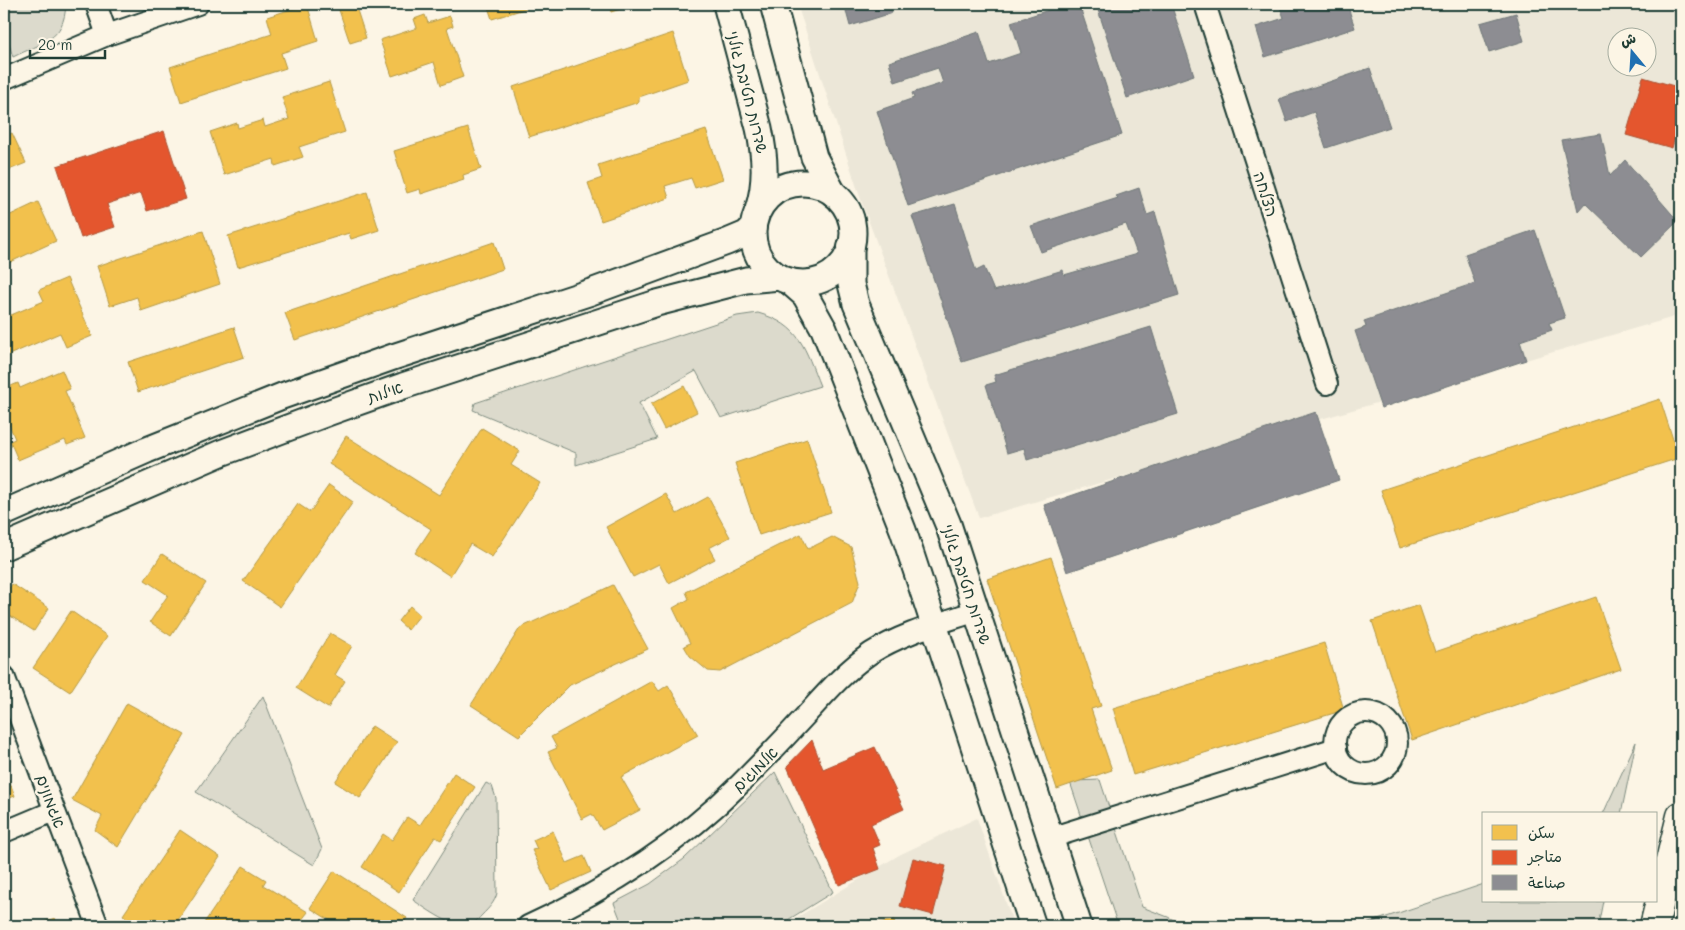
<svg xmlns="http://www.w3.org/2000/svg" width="1685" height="930" font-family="Mali,'Playpen Sans Arabic','Playpen Sans Hebrew',sans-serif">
	<rect width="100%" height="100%" fill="#fcf5e5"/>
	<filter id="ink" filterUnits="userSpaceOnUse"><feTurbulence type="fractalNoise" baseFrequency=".02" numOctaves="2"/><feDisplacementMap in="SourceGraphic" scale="10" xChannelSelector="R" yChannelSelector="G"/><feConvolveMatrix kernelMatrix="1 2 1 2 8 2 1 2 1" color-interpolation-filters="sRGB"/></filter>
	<g filter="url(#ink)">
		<g fill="#ece7d8" fill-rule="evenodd">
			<path d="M797 4H1681V315L979 518 862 203ZM1618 38H1648V68H1618Z"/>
			<path d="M977 818 1014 926H783L899 855Z"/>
		</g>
		<g fill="#dcdacc" stroke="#7e8c80">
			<path d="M4 4H66C64 41 43 42 13 57L4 28Z"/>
			<path d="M758 313C801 325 805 349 820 386L721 418 696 371 639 403 657 439 576 465V453L473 410 475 403 737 316Z"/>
			<path d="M263 696 322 849 314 865 196 792Z"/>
			<path d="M1636 742 1621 814H1603Z"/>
			<path d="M775 772 833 892 778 926H623L614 903 650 884 684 859Z"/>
			<path d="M1067 773 1075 781 1100 780 1142 907 1168 917 1185 926H1118Z"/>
			<path d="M486 783 492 786 496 798 497 893C495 902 489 908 482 915 479 918 475 923 471 925 454 930 427 909 413 900Z"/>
			<path d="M1484 884V901H1603L1598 926H1360Z"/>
		</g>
		<g fill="#f2c14e" stroke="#b39946">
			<path d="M307 4 318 41 281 53 286 68 181 102 170 67 272 34 267 17Z"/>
			<path d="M337 4H355L366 38 350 43Z"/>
			<path d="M487 4H540L492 19Z"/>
			<path d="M609 4H636L611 12Z"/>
			<path d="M425 15 428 23 450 16 453 26 447 28 463 77 441 85 434 62 392 76 380 40 417 28 414 19Z"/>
			<path d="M673 33 688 80 639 97V102L529 137 513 87Z"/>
			<path d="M329 82 345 132 299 147 303 157 275 166 274 159 224 175 210 132 237 123 238 128 263 120 265 127 289 119 282 97Z"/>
			<path d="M468 128 481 169 463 175 464 180 421 194 420 189 407 193 394 151Z"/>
			<path d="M706 130 723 179 695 188 691 178 665 186 669 198 601 221 588 183 602 178 598 165Z"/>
			<path d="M12 133 26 163 4 172V137Z"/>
			<path d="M367 192 379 230 351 239 349 233 238 267 228 236Z"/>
			<path d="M38 202 56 241 4 265V218Z"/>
			<path d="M203 231 220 284 141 311 137 297 110 306 97 266Z"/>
			<path d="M494 242 503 269 295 340 285 313Z"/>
			<path d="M67 278 92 336 66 347 60 333 4 357V318L44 301 39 290Z"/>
			<path d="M234 327 244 357 138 392 128 362Z"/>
			<path d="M62 370 70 389 65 391 85 438 67 445 65 440 18 460 10 441 15 439 4 412V389L18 383 20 388Z"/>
			<path d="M684 386 697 412 664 429 651 404Z"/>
			<path d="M1660 399 1679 458 1400 548 1381 490Z"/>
			<path d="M482 428 520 451 511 465 540 483 492 557 470 544 450 576 415 553 431 529 329 464 346 436 439 495Z"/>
			<path d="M807 439 831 512 759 535 735 463Z"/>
			<path d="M329 485 353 502 280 607 243 581 298 504 310 512Z"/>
			<path d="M666 494 677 514 708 497 730 537 709 548 715 559 669 583 659 564 633 577 606 527Z"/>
			<path d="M801 534 808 549 832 537 851 547 860 582 852 603 720 672 708 671 690 656 684 646 690 643 673 608 689 599 686 592Z"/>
			<path d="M162 554 206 583 171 636 150 622 168 595 145 580Z"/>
			<path d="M1051 557 1101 706 1091 709 1112 770 1057 789 987 579Z"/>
			<path d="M12 584 49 608 34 631 4 612V596Z"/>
			<path d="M613 585 648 649 570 685 519 736 471 705 520 628Z"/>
			<path d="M1596 597 1621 669 1412 740 1372 621 1419 605 1435 652Z"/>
			<path d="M410 606 420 615 408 630 398 621Z"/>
			<path d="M71 611 107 636 70 692 33 668Z"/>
			<path d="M330 633 352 646 335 675 345 681 328 708 296 688Z"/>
			<path d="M1324 643 1344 710 1133 775 1113 708Z"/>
			<path d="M652 681 659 691 668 685 698 735 621 777 640 810 602 830 592 814 582 819 548 752 557 748 551 737Z"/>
			<path d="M127 703 185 735 118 847 95 830 102 816 72 800Z"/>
			<path d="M372 726 397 742 360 798 335 782Z"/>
			<path d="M4 767 15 796 4 800Z"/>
			<path d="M454 773 475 787 441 840 435 837 399 892 362 867 383 834 392 840 407 817 420 825Z"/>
			<path d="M180 830 220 857 174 926H133L135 923 123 915Z"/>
			<path d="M553 831 567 863 584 856 591 872 551 890 532 850 537 849 533 840Z"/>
			<path d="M243 866 266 880 263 885 308 912 297 926H202Z"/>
			<path d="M334 871 407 918 402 926H339L310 908Z"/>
			<path d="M55 918 58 926H32Z"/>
			<path d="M894 920 895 926H863Z"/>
		</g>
		<g fill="#e4572e" stroke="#a94f30">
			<path d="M1643 77 1681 88V115L1672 148 1626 135Z"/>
			<path d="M164 131 186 199 147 211 141 193 107 204 115 227 81 238 57 166Z"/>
			<path d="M812 740 823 769 875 747 904 809 871 824 880 845 873 848 880 869 839 885 787 766Z"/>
			<path d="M913 858 946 866 933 915 900 906Z"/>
		</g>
		<g fill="#8d8d92" stroke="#6c7576">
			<path d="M844 4H889L892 13 850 26Z"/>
			<path d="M1068 4H1079L1122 135 908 206 877 111 914 98 912 93 943 83 938 68 895 82 889 62 979 32 989 64 1021 53 1011 22Z"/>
			<path d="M1108 4H1171L1194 75 1127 98 1097 7Z"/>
			<path d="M1279 4H1347L1355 28 1265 57 1256 27 1284 18Z"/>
			<path d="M1516 13 1524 41 1489 52 1480 23Z"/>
			<path d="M1370 68 1390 127 1326 148 1314 112 1287 122 1279 99Z"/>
			<path d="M1601 134 1610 176 1625 160 1678 221 1641 257 1585 203 1578 211 1561 140Z"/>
			<path d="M1139 188 1147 215 1155 212 1179 295 962 362 912 216 955 204 976 271 984 267 994 291 1063 270 1064 275 1137 254 1126 224 1041 252 1031 226 1118 198 1116 196Z"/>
			<path d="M1535 230 1565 318 1549 323 1552 330 1520 341 1526 360 1381 408 1355 331 1366 327 1364 321 1475 283 1465 254Z"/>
			<path d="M1151 327 1178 414 1027 460 1024 448 1007 453 986 385 996 382 994 375Z"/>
			<path d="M1316 412 1339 480 1067 572 1044 505Z"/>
		</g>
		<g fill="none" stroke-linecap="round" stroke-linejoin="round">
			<defs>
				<g id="minor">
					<path d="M96 4 107 35"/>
					<path d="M1205 4 1327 384"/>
					<path d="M4 79 107 35 198 4"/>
					<path d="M4 676 98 926"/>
					<circle cx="1366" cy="743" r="31"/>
					<path d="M4 832 54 811"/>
					<path d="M1050 838 1336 748"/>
					<path d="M528 926C605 891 680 844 740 784 763 761 784 739 806 715 826 693 846 670 871 653 903 633 941 623 976 611"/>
				</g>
				<g id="tertiary">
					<path d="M726 4 759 128C765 156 767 182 758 210"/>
					<path d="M773 4 814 157 833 193"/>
					<circle cx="803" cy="233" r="50"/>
					<path d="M851 246V284L856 304 948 524 1079 926"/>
					<path d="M789 281 805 295 824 329 903 530 1033 926"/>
					<path d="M4 513 147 450 282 396 393 357 591 292 727 242 746 234 753 228"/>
					<path d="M4 547 221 453 330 412 403 386 657 303 746 280 780 277"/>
				</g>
				<path id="trunk" d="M1654 926 1681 816"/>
			</defs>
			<use href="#minor" stroke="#1f3d34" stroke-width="24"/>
			<use href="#tertiary" stroke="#1f3d34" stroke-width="29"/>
			<use href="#trunk" stroke="#1f3d34" stroke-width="31"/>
			<use href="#minor" stroke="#fcf5e5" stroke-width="20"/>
			<use href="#tertiary" stroke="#fcf5e5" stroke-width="25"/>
			<use href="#trunk" stroke="#fcf5e5" stroke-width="28"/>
		</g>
	</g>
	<g text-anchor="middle" stroke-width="5" stroke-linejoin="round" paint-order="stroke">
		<g font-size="16" fill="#1f3d34" stroke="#fcf5e5">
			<text transform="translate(748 92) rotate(76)" y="6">שדרות חטיבת גולני</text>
			<text transform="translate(1266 194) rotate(72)" y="6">הצלחה</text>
			<text transform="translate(385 392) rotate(-19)" y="6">אילות</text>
			<text transform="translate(967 584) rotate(72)" y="6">שדרות חטיבת גולני</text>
			<text transform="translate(755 769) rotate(-45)" y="6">אלמוגים</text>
			<text transform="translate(51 801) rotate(69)" y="6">אגמונים</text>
		</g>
	</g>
	<rect width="1685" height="930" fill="none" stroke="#fcf5e5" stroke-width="20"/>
	<rect x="10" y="10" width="1665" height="910" fill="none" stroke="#1f3d34" stroke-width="2" filter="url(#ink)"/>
	<rect x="1482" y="812" width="175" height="90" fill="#fcf5e5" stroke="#a4ab9e"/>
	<rect x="1492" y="825" width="25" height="15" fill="#f2c14e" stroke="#a4ab9e"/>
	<text x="1528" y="838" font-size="15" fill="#1f3d34">سكن</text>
	<rect x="1492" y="850" width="25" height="15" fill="#e4572e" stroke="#a4ab9e"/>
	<text x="1528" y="862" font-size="15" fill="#1f3d34">متاجر</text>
	<rect x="1492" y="875" width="25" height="15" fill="#8d8d92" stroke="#a4ab9e"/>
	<text x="1528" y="888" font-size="15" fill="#1f3d34">صناعة</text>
	<g transform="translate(1632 52) rotate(342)"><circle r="24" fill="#fcf5e5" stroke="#a4ab9e"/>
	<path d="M0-4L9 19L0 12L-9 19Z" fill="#1f6fb2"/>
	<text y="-8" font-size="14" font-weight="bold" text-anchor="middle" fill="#1f3d34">ش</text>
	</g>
	<path d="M30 50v8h75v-8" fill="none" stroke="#1f3d34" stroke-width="2.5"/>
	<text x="38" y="50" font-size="15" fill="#1f3d34" stroke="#fcf5e5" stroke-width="4" paint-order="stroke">20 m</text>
</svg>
